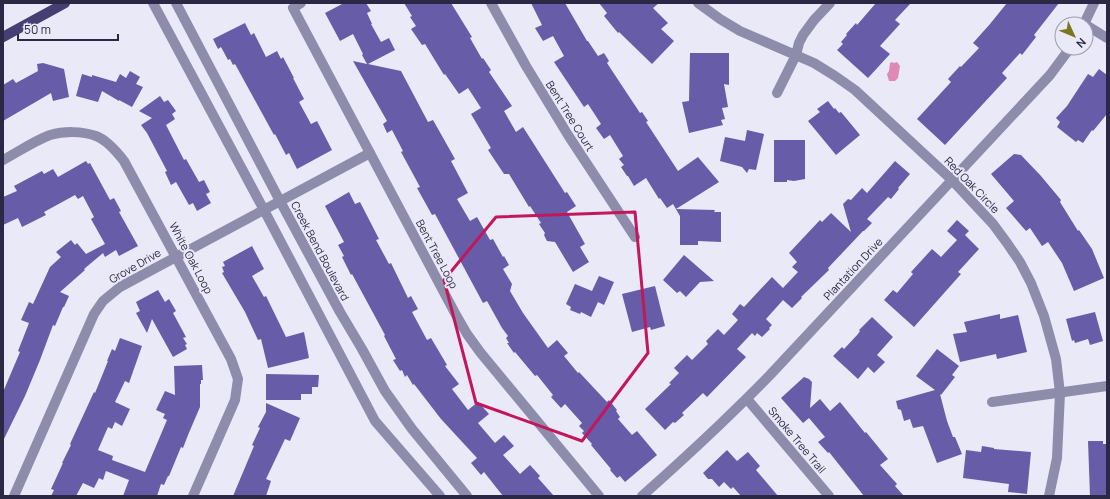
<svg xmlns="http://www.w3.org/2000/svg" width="1110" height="499" font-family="Manrope,sans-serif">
	<rect width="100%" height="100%" fill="#e9e9f8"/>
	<path fill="#df89b7" d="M892 62 894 63 897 62 900 66 898 78 895 81H889L887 74 889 71 890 63Z"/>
	<g fill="#665ca8">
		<path d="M344 3H366L371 11 367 13 372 24H371L381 42 389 38 395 50 368 64 401 71 428 122 433 120 455 159 451 161 468 193 457 199 470 221 477 217 490 240 493 239 503 257 504 256 509 265 503 269 512 284 510 291 523 313 548 348 557 340 568 353 564 356 578 373 579 372 607 402 609 400 617 410 616 411 620 417 618 419 632 435 637 431 657 455 625 482 620 476 617 478 610 470 611 469 591 445 592 444 582 433 584 431 579 426 582 423 565 404 561 408 551 397 553 395 537 375 535 376 515 352 514 353 507 343H509L506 338 508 336 502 328 487 301 483 303 435 214 432 215 417 188 420 187 401 152 403 151 392 130 387 133 383 124 387 121 353 61 367 64 362 55 363 54 353 34 340 41 325 13Z"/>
		<path d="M404 3H451L472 37 470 38 482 59 483 58 491 70 489 72 512 106 504 111 516 132 523 127 565 193 567 192 576 206 567 212 585 244 580 247 589 262 573 272 555 242 547 241 544 235 545 233 539 224 541 223 530 206 529 207 509 174H504L488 150 491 148 471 114 481 108 468 88 459 94 445 74 444 75 425 44 422 45 411 29 416 26 410 17 412 16Z"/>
		<path d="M531 3H565L587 41H588L598 56 604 53 609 61 607 63 640 113 642 112 648 121 646 122 678 171 698 157 719 182 676 209 715 210 714 212H721V242L698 241V245H680V216L673 204 667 208 660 198 659 199 646 178 634 186 628 176H627L621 167 624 165 619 159 623 156 610 135 604 139 596 128 601 124 588 104 584 107 554 62 564 56 553 36 543 41 535 28 542 25Z"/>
		<path d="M599 3H659L653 8 668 23 661 29 674 41 652 64 619 32 618 33 604 16 607 13Z"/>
		<path d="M876 3H911L895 20 900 24 880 46 890 54 868 78 837 50 843 44 841 42 847 35 846 34 856 23 857 25Z"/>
		<path d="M1007 3H1059L1034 35 1036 37 1022 55 1020 53 1002 73 1007 78 945 145 917 119 951 82 948 79 960 66 961 67 979 48 973 43 990 24Z"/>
		<path d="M245 23 251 35 254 33 266 57 277 51 281 59 283 57 294 78H293L304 99 299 102 311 124 317 121 332 150 297 169 289 153 286 155 275 134 274 135 235 64 233 65 230 59 228 60 221 47 218 49 213 39Z"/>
		<path d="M690 53H729V85L724 84 728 107 722 108 725 119 721 120 723 125 689 133 682 102 689 101Z"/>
		<path d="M43 63 64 69 69 97 53 101 51 93 3 121V85L13 79 16 83 38 71 37 64Z"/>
		<path d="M1099 69 1107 75V114L1093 131 1092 130 1083 143 1078 140 1076 142 1057 127 1060 122 1056 118 1067 106 1088 74 1093 77Z"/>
		<path d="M130 71 140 77 136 84 143 87 132 107 119 100V101L102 91 98 102 76 96 82 74 92 77V75L116 82 120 74 126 78Z"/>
		<path d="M160 96 164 102 168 100 176 111 172 114 175 119 166 125 184 160 186 159 199 182 204 180 210 192 206 194 211 203 197 211 193 203 189 205 176 182 171 185 165 172 167 171 147 133 141 125 152 118 139 111Z"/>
		<path d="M828 101 834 109 835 108 839 113 841 112 860 135 836 155 808 121 820 112 817 109Z"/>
		<path d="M747 130 764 134 756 170 749 169 747 173 742 167 720 161 725 137 745 141Z"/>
		<path d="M774 140H805V179L794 181 787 180V182H774Z"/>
		<path d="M1014 154 1021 155 1041 176 1061 200 1060 202 1078 231 1079 230 1092 249 1104 278 1074 291 1062 263 1048 242 1042 246 1030 228 1026 231 1006 208 1014 201 991 174Z"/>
		<path d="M86 161 88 164 90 163 110 200 114 198 121 211 119 212 138 246 119 256 116 250 105 257 103 253 84 269 85 270 60 292 69 296 64 307H63L55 326 53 325 40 360 25 396 3 441V392L20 352 18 351 29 323 21 320 29 302 33 304 50 267 61 257 56 252 71 240 75 245 77 243 86 254 105 244 91 219 94 217 83 196 78 199 75 195 44 212 46 215 22 227 18 218 3 225V197L17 191 14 186 42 171 44 174 53 169 58 177Z"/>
		<path d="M895 161 910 174 898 188 899 189 891 199 888 197 867 219 872 223 864 231H863L828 268 829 270 801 297 802 298 792 308 783 300 766 319 772 325 769 328 770 329 762 337 757 333 755 336 752 333 737 349 746 357 707 397 703 393 682 413 684 415 675 423 673 422 665 430 645 409 671 384 669 383 679 373 674 368 687 355 692 360 708 344 706 341 718 329 724 335 738 320 732 314 740 304 744 307 772 277 783 288 798 272 792 267 797 262 789 253 820 220 822 222 831 213 851 232 843 204 848 199 851 200 862 188 867 193Z"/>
		<path d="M349 192 355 204 360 202 379 239 376 240 389 264 391 263 408 298 411 296 418 309 412 312 427 340 431 338 447 365 445 366 459 384 452 389 468 410 478 402 489 414 478 423 495 443 504 435 514 446 503 455 520 474 530 465 540 476 538 478 554 496H503L484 472 481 475 471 463 477 458 441 419 414 384 413 385 407 375 405 377 402 370 400 371 393 360 396 359 384 336 385 335 352 274 351 275 342 257 344 256 338 245 344 242 325 206Z"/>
		<path d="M957 220 969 231 965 235 979 249 958 272 961 274 914 327 884 300 893 290 897 293 913 274 911 272 932 249 941 257 957 240 947 231Z"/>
		<path d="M252 246 264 269 252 276 264 297 266 296 286 337 304 332 309 358 268 368 261 339 258 340 245 312 222 273 224 272 222 267 225 266 223 262Z"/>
		<path d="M684 255 714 281 700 282 686 297 680 291 677 293 663 280Z"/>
		<path d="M599 276 614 282 604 305 598 302 591 317 581 312 580 314 570 310 571 307 566 304 575 284 592 291Z"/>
		<path d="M655 286 665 326 651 330 650 327 632 332 622 294Z"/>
		<path d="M158 290 165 302 169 299 176 311 173 313 186 337 183 338 187 344 185 345 187 349 173 357 152 319 147 333 136 313 140 311 136 302Z"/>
		<path d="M1095 312 1103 341 1090 345 1088 339 1075 343 1074 340 1072 341 1066 319Z"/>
		<path d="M1000 314V319L1018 315 1027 352 997 359 996 354 960 362 953 334 967 332 964 322Z"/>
		<path d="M872 317 893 337 877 355 885 362 874 373 868 367 858 379 833 356 842 347 844 349 858 334 860 331 859 330Z"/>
		<path d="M120 338 142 346 129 383 125 381 115 402 130 409 122 426 115 422 112 429 108 427 98 450 113 456 112 460 145 472 167 420 163 418 165 414 156 410 165 391 175 395 174 366 202 365 203 380H201V384H200V407L188 435 183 448 181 447 169 476H168L164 485 161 484 157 496H123L129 480 106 471 103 480 99 478 94 488 83 483 76 496H51L54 490 51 489 63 463H62L71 445 70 444 94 392 95 393 108 361H107L112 349 115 351Z"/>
		<path d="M937 349 959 366 952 375 955 377 941 395 940 394 947 421 953 437H955L962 454 937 463 923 426 913 428 910 419 904 421 901 410 898 409 896 401 935 390 916 376Z"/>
		<path d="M266 374 319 375 318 387H312V394H301V400H266Z"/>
		<path d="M804 377 809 379 812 382 810 408 820 399 830 411 840 402 865 433 866 432 888 459 880 465 897 484 895 486 904 496H864L829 452 828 453 818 442 825 437 809 418 803 423 781 398Z"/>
		<path d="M266 403 300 418 290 441 285 439 266 479 271 481 266 496H233L254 446 252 445 260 428 258 427 266 412Z"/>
		<path d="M1088 441H1103V444H1107V496H1090Z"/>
		<path d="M982 446 994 448V449L1031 452 1027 494 1008 492 1009 484 963 478 966 450 981 452Z"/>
		<path d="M727 450 737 461 748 452 760 466 756 470 778 496H741L733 487 731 489 724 482 719 487 712 479H708L703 473Z"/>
	</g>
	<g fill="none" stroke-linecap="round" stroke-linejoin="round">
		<g stroke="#8e8cab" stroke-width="10">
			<path d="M153 3 264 210 375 421 440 496"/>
			<path d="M176 3 280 201 340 312 362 349 385 391 412 429 467 496"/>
			<path d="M301 3 293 8 456 315 467 334 480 352 599 496"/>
			<path d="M491 3 526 66 568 135 635 237"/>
			<path d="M698 3 720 19 740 31 814 63 835 76 855 90 952 180 993 224 1007 243 1020 262 1031 283 1044 316 1056 359 1060 393 1057 458 1049 496"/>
			<path d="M1084 24 1094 3"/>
			<path d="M1086 25 1107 38"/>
			<path d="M777 93 796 55 799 43 803 35 814 20 830 3"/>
			<path d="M3 160C18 152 34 141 50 135 64 131 82 131 96 136 107 140 117 152 124 161L231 359 238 379 235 400 232 407 193 496"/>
			<path d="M747 399 829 496"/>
			<path d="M992 402 1107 386"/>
			<path d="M14 496 94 314 103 301 120 287 370 153"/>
			<path d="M642 496C686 457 729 417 770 375L1050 75 1070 48"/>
		</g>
		<path stroke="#453f74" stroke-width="10" d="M3 37 65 3"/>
	</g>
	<path fill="none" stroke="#c2185b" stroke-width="3" stroke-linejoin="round" d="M635 212 648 353 582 441 476 403 444 280 496 217Z"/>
	<g text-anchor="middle" stroke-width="4" stroke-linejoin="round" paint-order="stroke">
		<g font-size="11" fill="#2b2845" stroke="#e9e9f8">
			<text transform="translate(570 116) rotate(58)" y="4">Bent Tree Court</text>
			<text transform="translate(972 185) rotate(46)" y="4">Red Oak Circle</text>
			<text transform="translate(320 251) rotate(62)" y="4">Creek Bend Boulevard</text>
			<text transform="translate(437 254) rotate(62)" y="4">Bent Tree Loop</text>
			<text transform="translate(191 258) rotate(62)" y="4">White Oak Loop</text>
			<text transform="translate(135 266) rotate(-30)" y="4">Grove Drive</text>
			<text transform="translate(853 269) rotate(-47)" y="4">Plantation Drive</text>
			<text transform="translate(797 440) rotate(50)" y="4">Smoke Tree Trail</text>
		</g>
	</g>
	<rect width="1110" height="499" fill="none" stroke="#2b2845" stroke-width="8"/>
	<g transform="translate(1074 36) rotate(134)"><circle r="19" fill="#e9e9f8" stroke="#9d9cb0"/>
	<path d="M0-3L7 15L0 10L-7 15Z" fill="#7a771d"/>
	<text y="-6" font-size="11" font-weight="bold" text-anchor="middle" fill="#2b2845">N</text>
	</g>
	<path d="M18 34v6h100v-6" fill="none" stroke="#2b2845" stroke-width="2"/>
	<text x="24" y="34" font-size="12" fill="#2b2845" stroke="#e9e9f8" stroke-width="3" paint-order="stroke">50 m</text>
</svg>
